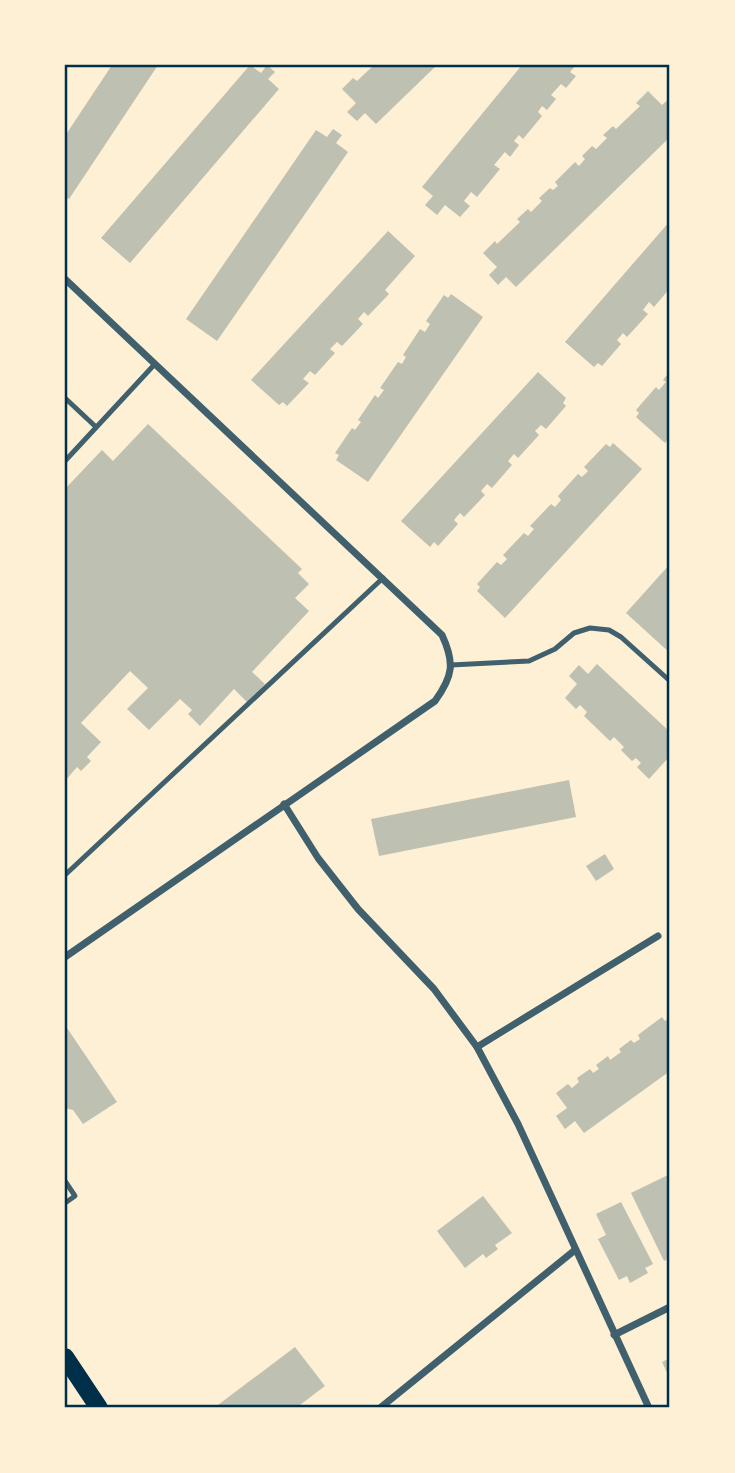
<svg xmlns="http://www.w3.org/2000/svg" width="735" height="1473" font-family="Overpass,sans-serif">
	<rect width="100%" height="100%" fill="#fdf0d5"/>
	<g fill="#bec0b2">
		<path d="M112 65H158L69 199 65 197V136Z"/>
		<path d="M250 65 261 73 267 65 275 72 268 79 279 89 130 263 101 238Z"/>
		<path d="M374 65H437L376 124 365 113 357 121 347 112 356 103 342 89 353 78 357 81Z"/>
		<path d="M522 65H576L570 72 576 76 566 88 561 84 551 95 556 99 547 110 542 106 538 112 542 116 523 139 519 135 514 141 519 145 510 157 505 152 494 165 500 169 477 197 471 192 464 201 470 206 460 217 445 205 437 215 425 205 433 196 422 187Z"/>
		<path d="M648 91 662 105 670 98V137L516 287 506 277 498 285 489 275 497 267 483 253 495 241 497 244 520 222 517 219 528 209 531 212 542 201 539 198 550 188 553 190 558 186 555 182 575 162 579 166 585 159 582 156 592 146 596 149 607 138 603 135 613 126 616 129 640 106 636 103Z"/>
		<path d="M333 129 342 135 336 143 348 152 217 341 186 319 316 130 327 137Z"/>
		<path d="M670 221V288L654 307 649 302 643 310 648 314 627 337 623 333 617 340 621 344 602 366 598 363 594 367 565 342Z"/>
		<path d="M388 231 415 256 385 290 389 294 368 316 364 312 358 319 363 324 342 346 337 342 330 349 335 353 315 375 310 371 303 379 309 383 287 406 283 402 279 405 251 380Z"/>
		<path d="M451 294 483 317 368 482 336 460 339 455 335 453 352 428 355 430 361 422 358 420 375 395 378 398 384 390 380 388 398 362 402 364 406 357 403 355 420 329 425 332 430 324 426 321 444 295 448 298Z"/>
		<path d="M670 371V437L665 443 636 417 639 413 636 410 656 387 659 390 666 382 663 380Z"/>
		<path d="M538 372 566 398 563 403 566 406 546 429 541 425 535 431 539 435 518 458 514 454 508 461 512 465 492 488 487 484 481 491 485 495 464 517 460 513 454 520 458 524 438 546 434 542 430 547 401 521Z"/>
		<path d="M148 424 302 569 298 573 309 584 295 598 309 611 252 672 265 684 248 703 234 689 200 726 188 714 192 710 180 699 149 730 127 709 148 688 130 671 81 723 101 742 87 757 91 761 81 771 77 767 65 781V489L102 450 113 461Z"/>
		<path d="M613 443 642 469 505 618 477 591 480 587 477 584 497 562 501 565 507 559 503 555 524 533 528 536 534 529 530 526 551 504 555 507 561 500 558 496 578 474 582 477 588 471 584 467 606 444 610 447Z"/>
		<path d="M670 564V653L626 613Z"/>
		<path d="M597 664 670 732V756L649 779 637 767 641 763 636 758 632 761 621 750 624 747 614 737 610 741 584 716 587 712 580 705 576 709 565 698 577 684 569 676 579 665 588 674Z"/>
		<path d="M569 780 576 817 379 856 371 819Z"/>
		<path d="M605 854 614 869 596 881 586 866Z"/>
		<path d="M662 1017 665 1021 670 1017V1071L584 1133 575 1121 565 1129 556 1116 567 1108 556 1093 568 1084 572 1088 579 1082 577 1078 590 1069 593 1073 599 1069 596 1065 608 1056 610 1060 621 1052 619 1049 631 1040 634 1043 640 1039 638 1035Z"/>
		<path d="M65 1025 117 1102 83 1124 73 1110 65 1108Z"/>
		<path d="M670 1174V1258L664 1261 631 1193Z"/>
		<path d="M483 1196 512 1233 495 1245 498 1249 486 1258 483 1254 465 1268 437 1231Z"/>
		<path d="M621 1202 653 1264 645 1268 648 1273 630 1283 627 1276 619 1280 598 1239 606 1235 596 1214Z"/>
		<path d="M295 1347 325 1386 296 1408H214Z"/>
		<path d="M670 1358V1379L662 1362Z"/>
	</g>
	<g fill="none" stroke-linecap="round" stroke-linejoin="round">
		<g stroke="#3f606c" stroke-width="5">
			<path d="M65 398 96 427"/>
			<path d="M65 461 154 365"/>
			<path d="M451 665 529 661 555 649 574 633 590 628 609 630 621 637 670 681"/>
			<path d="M65 875 383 578"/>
			<path d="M65 1181 75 1196 65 1203"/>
		</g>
		<g stroke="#3f606c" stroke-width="7">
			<path d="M65 279 442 635C455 663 453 676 435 701L65 957"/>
			<path d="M284 804 318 858 358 909 434 989 477 1047 518 1124 649 1408"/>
			<path d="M477 1047 658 936"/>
			<path d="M614 1335 670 1307"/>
			<path d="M380 1408 575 1250"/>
		</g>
		<path stroke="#003049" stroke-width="18" d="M65 1357 99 1408"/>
	</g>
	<rect width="735" height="1473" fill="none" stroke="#fdf0d5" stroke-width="133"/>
	<rect x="66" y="66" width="602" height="1340" fill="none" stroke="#003049" stroke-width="2.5"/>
</svg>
